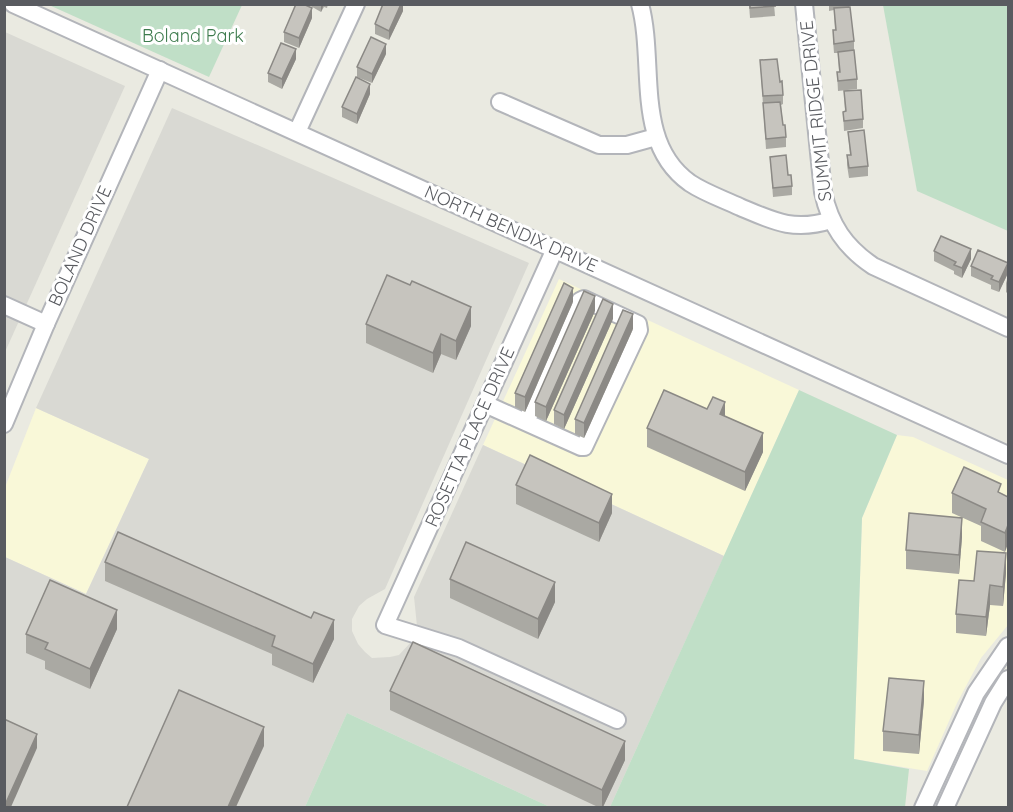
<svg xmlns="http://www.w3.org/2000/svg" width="1013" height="812" font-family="Quicksand,sans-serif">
	<rect width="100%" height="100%" fill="#eaeae1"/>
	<g fill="#f9f8d8">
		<path d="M559 279 799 390 724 556 483 445Z"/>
		<path d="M36 408 149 459 86 594 5 557 4 490Z"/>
		<path d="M897 435 913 437 1008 480V625L981 658 957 703 927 771 854 759 862 518Z"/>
	</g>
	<g fill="#d9d9d3">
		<path d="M5 32 125 86 5 352Z"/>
		<path d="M172 108 529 263 385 589 367 599 359 606 352 619V631L358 644 365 652 372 658 390 657 399 655 411 642 417 626 414 597 483 445 724 556 610 807H550L347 713 305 807 5 808V557L86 594 149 459 36 408Z"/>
	</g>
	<g fill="#c0dfc7">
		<path d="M49 5H242L209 77Z"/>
		<path d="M883 5H1008V231L917 191Z"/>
		<path d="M799 390 897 435 862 518 854 759 909 769 905 807H610Z"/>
		<path d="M347 713 550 807H305Z"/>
	</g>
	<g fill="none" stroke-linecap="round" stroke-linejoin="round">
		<defs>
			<g id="minor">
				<path d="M13 4 1008 455"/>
				<path d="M640 4C656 63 633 143 690 183 705 193 723 199 740 207 773 221 794 232 831 220"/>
				<path d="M804 4 823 192C830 225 845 247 873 266L1008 328"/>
				<path d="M500 102 599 145H627L656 137"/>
				<path d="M297 132 356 4"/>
				<path d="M555 249 385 625 459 648 617 720"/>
				<path d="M4 305 46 324"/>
				<path d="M485 404 581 447H584L639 330 638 324 584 299 580 301 526 422"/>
				<path d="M4 424 46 324 160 70"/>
				<path d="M923 808 976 693 1008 646"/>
				<path d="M945 808 993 703 1008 679"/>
			</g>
		</defs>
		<use href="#minor" stroke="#b3b5ba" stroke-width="20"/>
		<use href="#minor" stroke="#fff" stroke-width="16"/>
	</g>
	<g fill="#aaa9a3">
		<path d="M307 4H328L327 8 324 7 321 12Z"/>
		<path d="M403 4V11L389 40 375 34V24Z"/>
		<path d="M749 4H774L775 16 750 18Z"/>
		<path d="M829 4H849L854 41V50L857 79V89L838 91 837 72H839L838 53H834L833 40V30H835L834 10 829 11Z"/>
		<path d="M312 18 299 48 284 42V32Z"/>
		<path d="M386 54 372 83 357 77V67Z"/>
		<path d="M296 59 282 89 268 82V73Z"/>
		<path d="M760 60 780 82 783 95V104L781 105 783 125 786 137V147L766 149Z"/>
		<path d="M844 91 863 119V128L844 131 843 112 845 111Z"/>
		<path d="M370 94 357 124 342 117V107Z"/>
		<path d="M848 132 868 166V176L849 178 847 165V155H850Z"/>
		<path d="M770 157 788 175 792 186V195L773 197Z"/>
		<path d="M934 251 971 259 962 278 954 274V271L934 261Z"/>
		<path d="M971 266 1008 273 999 292 991 289V285L971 276Z"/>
		<path d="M1008 276V294L1006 292V283Z"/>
		<path d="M573 302 525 412 515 407V393Z"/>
		<path d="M595 311 546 421 535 416V402Z"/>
		<path d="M613 319 564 429 554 424V410Z"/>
		<path d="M366 324 471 326 456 360 441 354 433 373 366 343Z"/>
		<path d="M633 329 584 438 575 434V419Z"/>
		<path d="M707 409 725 416 763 452 745 491 647 447V428Z"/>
		<path d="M516 485 612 513 599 542 516 504Z"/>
		<path d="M952 493H1001L1008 497 1005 552 981 541V526L952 513Z"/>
		<path d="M962 537 959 574 906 569V550Z"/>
		<path d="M105 562 334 639 313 683 272 665V654L105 581Z"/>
		<path d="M1006 573 1003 606 990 605 986 636 956 633V614L974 581Z"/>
		<path d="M450 579 555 602 538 639 450 598Z"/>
		<path d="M117 629 90 689 45 669V661L26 653V634Z"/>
		<path d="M390 691 625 760 603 807H598L390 710Z"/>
		<path d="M924 700 919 754 883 751V731Z"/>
	</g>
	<g fill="#8b8985">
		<path d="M321 4H324L321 12Z"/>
		<path d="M401 4H403V11L389 40V31Z"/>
		<path d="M312 8V18L299 48V38Z"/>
		<path d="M386 44V54L372 83V74Z"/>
		<path d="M296 49V59L282 89V79Z"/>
		<path d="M370 84V94L357 124V114Z"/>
		<path d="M971 249V259L962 278V268Z"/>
		<path d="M1008 263V273L999 292V282Z"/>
		<path d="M573 288V302L525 412V397Z"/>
		<path d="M595 296V311L546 421V407Z"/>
		<path d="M613 304V319L564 429V415Z"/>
		<path d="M471 307V326L456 360V341Z"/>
		<path d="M633 314V329L584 438V423Z"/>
		<path d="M441 334V354L433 373V353Z"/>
		<path d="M725 402V421L720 414Z"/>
		<path d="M763 433V452L745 491V472Z"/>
		<path d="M612 494V513L599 542V523Z"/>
		<path d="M962 518V537L959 574V555Z"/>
		<path d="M1008 525V544L1005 552V533Z"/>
		<path d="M1006 553V573L1003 606V587Z"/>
		<path d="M555 582V602L538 639V619Z"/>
		<path d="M990 585V605L986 636V617Z"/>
		<path d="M117 610V629L90 689V669Z"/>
		<path d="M334 620V639L313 683V664Z"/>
		<path d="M924 681V700L919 754V735Z"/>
		<path d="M264 727V746L236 807H228Z"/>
		<path d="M37 734V748L11 807H4Z"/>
		<path d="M625 741V760L603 807H602V790Z"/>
	</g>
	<g fill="#c6c4be" stroke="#8b8985" stroke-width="1.5">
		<path d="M296 4H303L312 8 299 38 284 32Z"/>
		<path d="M383 4H401L389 31 375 24Z"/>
		<path d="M750 4H774L775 6 750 8Z"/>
		<path d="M850 7 854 41 834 44 833 30H836L834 8Z"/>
		<path d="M371 37 386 44 372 74 357 67Z"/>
		<path d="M281 43 296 49 282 79 268 73Z"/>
		<path d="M854 50 857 79 838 81 837 72H840L838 52Z"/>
		<path d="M777 59 780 82 782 81 783 95 763 96 760 60Z"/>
		<path d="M356 77 370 84 357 114 342 107Z"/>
		<path d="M861 90 863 119 844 121 843 112 846 111 844 91Z"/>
		<path d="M780 102 783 125H785L786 137 766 139 763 103Z"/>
		<path d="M864 130 868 166 849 168 847 155H851L848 132Z"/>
		<path d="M786 155 788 175H791L792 186 773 188 770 157Z"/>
		<path d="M941 236 971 249 962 268 954 265 956 262 934 251Z"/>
		<path d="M978 250 1008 263 999 282 991 279 993 276 971 266Z"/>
		<path d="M387 275 410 285 412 281 471 307 456 341 441 334 433 353 366 324Z"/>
		<path d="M564 283 573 288 525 397 515 393Z"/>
		<path d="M584 291 595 296 546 407 535 402Z"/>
		<path d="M603 299 613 304 564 415 554 410Z"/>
		<path d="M623 310 633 314 584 423 575 419Z"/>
		<path d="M664 390 707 409 713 397 725 402 720 414 763 433 745 472 647 428Z"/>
		<path d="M530 455 612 494 599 523 516 485Z"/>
		<path d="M964 467 1001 484 998 492 1008 497V525L1005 533 981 522 986 509 952 493Z"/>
		<path d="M909 513 962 518 959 555 906 550Z"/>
		<path d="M118 532 311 618 314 612 334 620 313 664 272 646 275 636 105 562Z"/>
		<path d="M466 542 555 582 538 619 450 579Z"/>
		<path d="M977 551 1006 553 1003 587 990 585 986 617 956 614 959 580 974 581Z"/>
		<path d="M50 580 117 610 90 669 45 649 48 643 26 634Z"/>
		<path d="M413 642 625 741 602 790 390 691Z"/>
		<path d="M889 678 924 681 919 735 883 731Z"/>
		<path d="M179 690 264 727 228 807H127Z"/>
		<path d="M4 719 37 734 4 807Z"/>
	</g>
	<g text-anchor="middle" stroke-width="6" stroke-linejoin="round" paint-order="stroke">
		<g font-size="18" fill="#3d7b4d" stroke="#fff">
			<text x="193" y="42">Boland Park</text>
		</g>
		<g font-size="18" fill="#595b60" stroke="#fff">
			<text transform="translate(816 111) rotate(-96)" y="6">SUMMIT RIDGE DRIVE</text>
			<text transform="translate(511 229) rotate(24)" y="6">NORTH BENDIX DRIVE</text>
			<text transform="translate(80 246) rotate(-66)" y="6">BOLAND DRIVE</text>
			<text transform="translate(470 437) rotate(-66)" y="6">ROSETTA PLACE DRIVE</text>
		</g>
	</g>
	<rect width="1013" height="812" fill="none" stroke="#595b60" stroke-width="12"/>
</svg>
